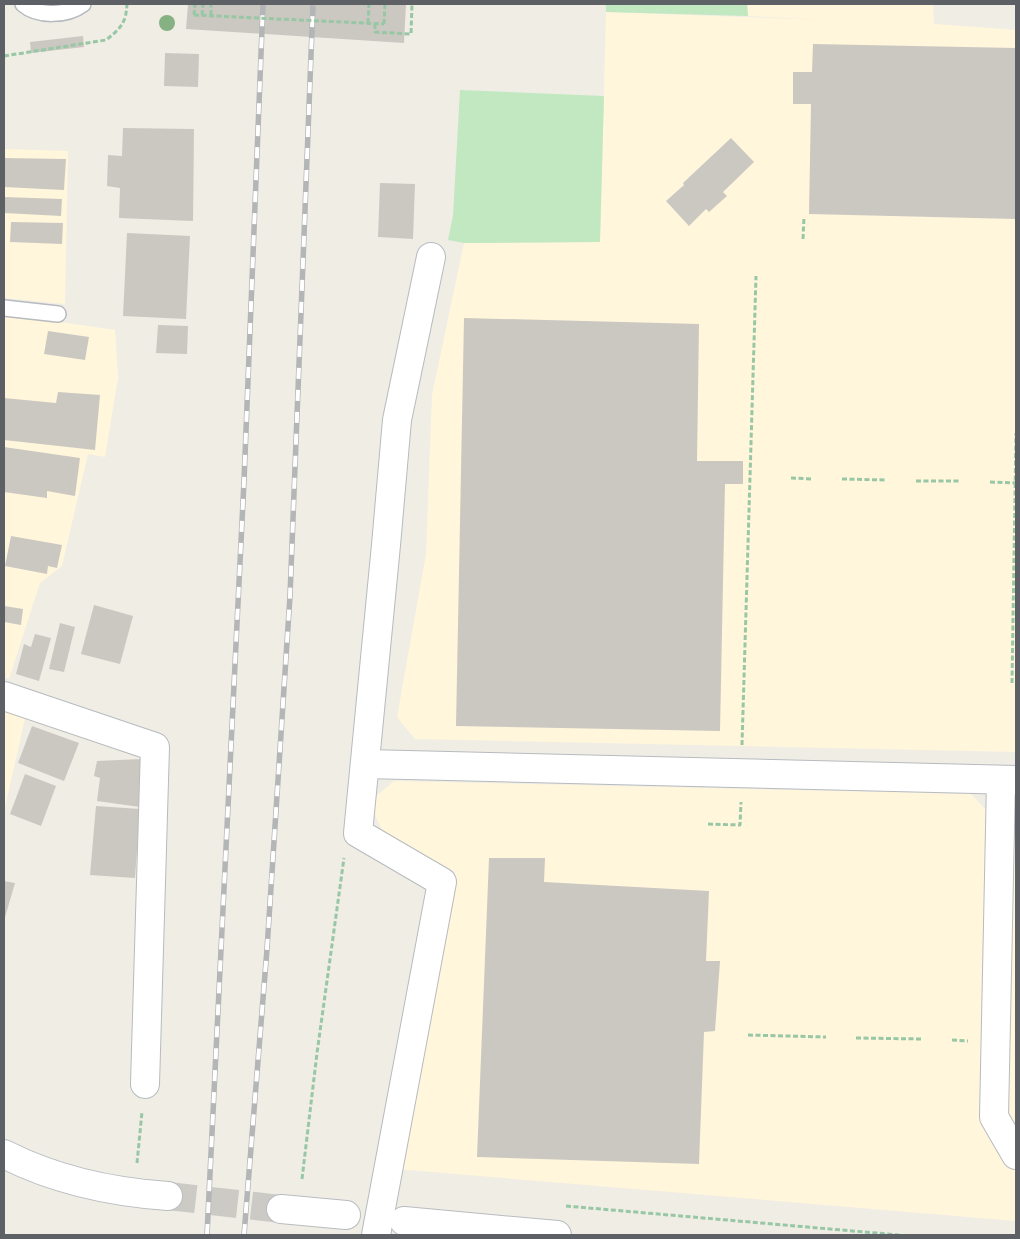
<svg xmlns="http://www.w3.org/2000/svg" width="1020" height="1239" font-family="'DejaVu Sans',sans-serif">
	<rect width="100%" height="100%" fill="#f0ede5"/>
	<g fill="#fff6db">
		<path d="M747 4H933L934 24 1016 30V752L415 739 397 717 426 554 432 395 464 243 600 242 606 12 825 20 748 16Z"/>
		<path d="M4 149 68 151 65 304 4 298Z"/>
		<path d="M4 314 115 330 118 378 105 457 88 454 62 566 40 583 9 679 4 677Z"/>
		<path d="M4 707 26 714 4 812Z"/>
		<path d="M394 781 971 794 990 814 991 1129 1016 1172V1221L396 1169 455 872 383 832 373 810 374 798Z"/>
		<path d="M1016 812V1127L1008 1110 1013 815Z"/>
	</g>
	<g fill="#c1e8c0">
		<path d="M606 4H747L748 16 606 12Z"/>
		<path d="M460 90 604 96 600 242 464 243 448 240 453 216Z"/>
	</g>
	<g fill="#cbc8c2">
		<path d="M188 4H406L404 43 186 29Z"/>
		<path d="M83 36 84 47 31 53 30 42Z"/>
		<path d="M813 44 1016 48V219L809 214 811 104H793V72H812Z"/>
		<path d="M165 53 199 54 198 87 164 86Z"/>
		<path d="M123 128 194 129 193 221 119 218 120 188 107 186 108 155 122 156Z"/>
		<path d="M731 138 754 162 723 192 727 196 709 212 706 209 689 226 666 201 684 185 683 183Z"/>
		<path d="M4 158 66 159 64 190 4 187Z"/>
		<path d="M380 183 415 184 413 239 378 237Z"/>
		<path d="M4 197 62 199 61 216 4 213Z"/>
		<path d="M11 222 63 223 62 244 10 242Z"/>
		<path d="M127 233 190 236 186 319 123 316Z"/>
		<path d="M464 318 699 324 697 461H743V484H725L720 731 456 726Z"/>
		<path d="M158 325 188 326 187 354 156 353Z"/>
		<path d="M48 331 89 337 85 360 44 354Z"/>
		<path d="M58 392 100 395 95 450 4 440V398L56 403Z"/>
		<path d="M4 447 80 458 75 496 47 491V498L4 492Z"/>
		<path d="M11 536 62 545 57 568 48 566 47 574 5 566Z"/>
		<path d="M94 605 133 616 120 664 81 654Z"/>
		<path d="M4 606 23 609 21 625 4 622Z"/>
		<path d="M60 623 75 627 64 672 49 669Z"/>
		<path d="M35 634 51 638 39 681 16 674 24 644 31 647Z"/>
		<path d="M32 726 79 743 64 781 18 763Z"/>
		<path d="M141 759 140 807 97 801 100 778 94 776 97 761Z"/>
		<path d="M25 774 56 786 41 826 10 814Z"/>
		<path d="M96 806 140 809 135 878 90 875Z"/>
		<path d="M489 858H545L544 882 709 891 706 961H720L715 1031 704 1032 699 1164 477 1157Z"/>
		<path d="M4 881 15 883 4 921Z"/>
	</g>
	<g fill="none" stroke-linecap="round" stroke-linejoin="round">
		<path stroke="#cbcac5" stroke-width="28" stroke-dasharray="28 14" stroke-linecap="butt" d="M168 1196 281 1209"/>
		<defs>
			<g id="lane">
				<path d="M23 4C38 17 67 16 83 4"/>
				<path d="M4 308 58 314"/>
			</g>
			<g id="street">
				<path d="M4 696 155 747 145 1084"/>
				<path d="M366 764 1016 780"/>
				<path d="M1001 780 994 1117 1016 1155"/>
				<path d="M376 1235 442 882 358 833 386 545 397 420 431 257"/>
			</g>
			<g id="secondary">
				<path d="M4 1154C55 1180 110 1192 168 1196"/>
				<path d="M281 1209 346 1215"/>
				<path d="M404 1221 557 1235"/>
			</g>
		</defs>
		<use href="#lane" stroke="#b7bbbf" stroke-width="18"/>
		<use href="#street" stroke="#b7bbbf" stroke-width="30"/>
		<use href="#secondary" stroke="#b8bcc1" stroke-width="30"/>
		<g stroke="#98c7a5" stroke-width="3" stroke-dasharray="5 2.5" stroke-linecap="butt">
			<path d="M194 15 195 4"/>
			<path d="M202 15 203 4"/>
			<path d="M211 15V4"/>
			<path d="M368 23 369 4"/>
			<path d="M375 24V32L411 34 412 4"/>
			<path d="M384 24 385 4"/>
			<path d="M4 56 106 40C121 28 126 23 127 4"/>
			<path d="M803 239 804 217"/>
			<path d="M791 478 813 479"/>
			<path d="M842 479 886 480"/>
			<path d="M916 481H960"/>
			<path d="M990 482 1016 483"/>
			<path d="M1012 683 1016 433"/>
			<path d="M742 745 756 276"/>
			<path d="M708 824 740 825 741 802"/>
			<path d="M748 1035 826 1037"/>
			<path d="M856 1038 923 1039"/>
			<path d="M952 1040 968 1041"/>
			<path d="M137 1163 142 1112"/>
			<path d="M302 1179 317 1053 344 858"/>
			<path d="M566 1206 899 1235"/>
		</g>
		<use href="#lane" stroke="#fff" stroke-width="15"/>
		<use href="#street" stroke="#fff" stroke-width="28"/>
		<use href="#secondary" stroke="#fff" stroke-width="28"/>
		<defs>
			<g id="rail">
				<path d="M207 1235 244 481 263 4"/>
				<path d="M244 1235 267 949 290 596 313 4"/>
			</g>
		</defs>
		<use href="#rail" stroke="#b4b5b6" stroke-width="5.5"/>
		<use href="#rail" stroke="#fff" stroke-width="4" stroke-dasharray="11" stroke-linecap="butt"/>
		<path stroke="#98c7a5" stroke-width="3" stroke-dasharray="5 2.5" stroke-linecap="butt" d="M194 15 384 24"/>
	</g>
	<circle fill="#86b283" cx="167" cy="23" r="8"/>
	<rect width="1020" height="1239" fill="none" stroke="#5d6166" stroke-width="10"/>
</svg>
